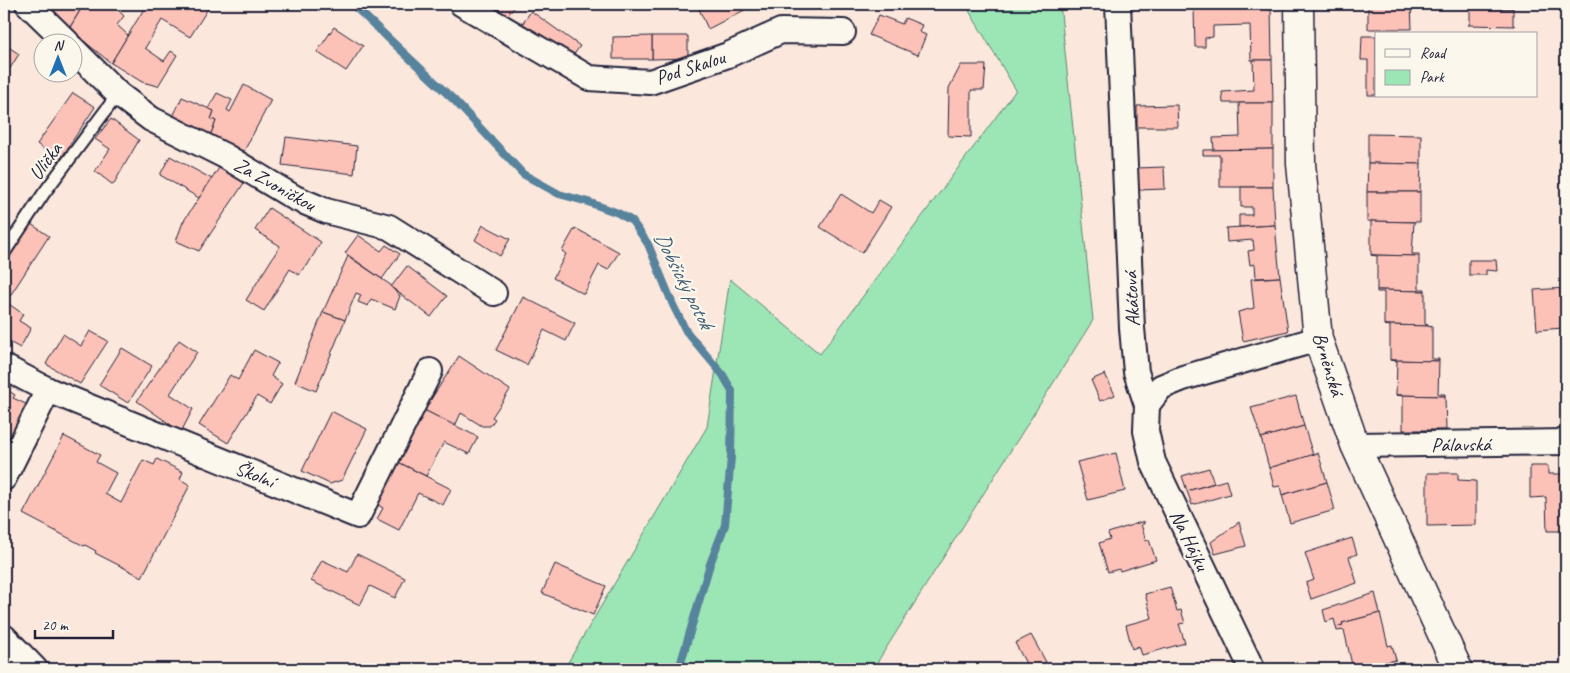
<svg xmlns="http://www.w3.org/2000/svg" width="1570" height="673" font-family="Caveat,sans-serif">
	<rect width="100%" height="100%" fill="#fbe7dc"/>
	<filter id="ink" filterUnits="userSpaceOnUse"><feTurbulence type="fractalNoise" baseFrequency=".02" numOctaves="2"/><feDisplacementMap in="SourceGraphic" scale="10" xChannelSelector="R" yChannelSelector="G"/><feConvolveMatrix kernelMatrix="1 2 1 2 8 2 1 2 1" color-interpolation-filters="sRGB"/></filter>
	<g filter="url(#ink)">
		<path fill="#9ce6b5" stroke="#5f8478" d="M965 4H1060L1093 320 873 669H564L707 427 730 279 820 354 1016 90Z"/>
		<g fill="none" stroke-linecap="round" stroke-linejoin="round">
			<path stroke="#58839c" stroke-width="8" d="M352 4 455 101 523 174 559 194 588 202 618 213 632 221 648 244 673 305 686 331 723 375 732 391 731 457 725 525 710 564 679 669"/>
		</g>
		<g fill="#fcc1b7" stroke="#22223b">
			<path d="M49 4H79L82 7 69 29Z"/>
			<path d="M84 4H119L116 8 124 16 117 25 128 35 111 63 69 29Z"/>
			<path d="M147 4 151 5 211 4 190 37 162 20 145 48 164 61 171 51 177 55 158 86 142 82 111 63Z"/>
			<path d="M484 4H517L505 19Z"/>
			<path d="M704 4H756L708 29 698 7Z"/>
			<rect x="1250" y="4" width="21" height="3"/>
			<path d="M1368 4H1411L1412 29H1368Z"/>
			<path d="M1470 4H1513V9L1470 8Z"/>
			<path d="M1250 7H1271L1272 60H1251L1250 25 1213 26V37L1205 38V47H1195L1194 9Z"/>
			<path d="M1470 8 1513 9V25L1515 26 1468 25 1470 23Z"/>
			<path d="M531 11 580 46 568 63 519 29Z"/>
			<path d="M879 15 902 24 905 18 922 25 919 32 926 35 918 55 869 35Z"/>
			<path d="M334 27 363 46 346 71 317 52Z"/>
			<path d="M652 36H688V58L652 59Z"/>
			<path d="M652 36V59H613V37Z"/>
			<path d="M1362 36H1376V95H1368V60H1361Z"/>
			<path d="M4 44 19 54 4 78Z"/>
			<path d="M1253 60H1272L1273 103H1223L1222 92 1254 90Z"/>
			<path d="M961 65H986L984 90H971V137L948 136 949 88Z"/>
			<path d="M244 85 271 100 243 153 209 138 216 121 211 119 214 111 208 109 217 93 232 100 227 110 230 112Z"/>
			<path d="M73 93 95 107 59 161 37 144Z"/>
			<path d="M182 97 214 111 211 119 216 121 209 138 171 121Z"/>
			<path d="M1239 103H1273V149L1214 150 1213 138 1240 137Z"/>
			<path d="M1177 105 1178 127H1137V106Z"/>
			<path d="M111 119 139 140 113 185 95 171 110 149 95 139Z"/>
			<path d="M1368 134 1421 135V164L1368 163Z"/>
			<path d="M286 137 357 146 354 174 282 165Z"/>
			<path d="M1273 149V187H1220V155H1203V150Z"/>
			<path d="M170 156 212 179 199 198 160 175Z"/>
			<path d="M223 162 246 180 199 251 176 241 183 222Z"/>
			<path d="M1368 163 1421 164 1420 192H1367Z"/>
			<path d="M1164 167 1165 189 1138 190 1137 168Z"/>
			<path d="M1241 187H1273L1275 225 1239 227V215H1252V207H1241Z"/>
			<path d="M1367 192H1420V222L1367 221Z"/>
			<path d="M841 194 871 213 879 200 891 207 862 253 820 227Z"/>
			<path d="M269 208 321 242 307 266H305L299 275 290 269 264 311 246 300 280 246 255 230Z"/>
			<path d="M1371 221 1414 222 1412 254H1419V256L1371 255Z"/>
			<path d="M31 224 49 236 6 302 23 314 19 321 31 328 20 348 4 339V265Z"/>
			<path d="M483 225 510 239 500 256 475 240Z"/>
			<path d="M1275 225 1280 277 1256 278 1255 264 1250 265 1248 251 1254 250 1253 240 1227 242 1226 228Z"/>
			<path d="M575 228 619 252 608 270 599 265 584 294 553 278 566 254 562 251Z"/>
			<path d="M358 235 381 251 386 245 400 254 382 279 345 253Z"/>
			<path d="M1371 255 1419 256V289H1425V291L1377 290V256Z"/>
			<path d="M348 256 392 286 391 287 400 296 395 309 371 299 368 306 358 302 361 295 356 293 345 320 323 312Z"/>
			<path d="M1469 260H1496L1497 271 1486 270V275H1469Z"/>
			<path d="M407 266 447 296 431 317 391 287Z"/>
			<path d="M1280 277 1288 331 1243 341 1238 312 1254 308 1251 279Z"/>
			<path d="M1566 288V289L1560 290 1563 328 1537 330 1534 290Z"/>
			<path d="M1377 290 1425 291V324L1432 326 1384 325V292H1377Z"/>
			<path d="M523 297 575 323 566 341 544 330 527 365 496 350Z"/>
			<path d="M323 312 345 320 316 391 295 382Z"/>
			<path d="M1384 325 1432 326V359H1439V361L1390 360V326Z"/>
			<path d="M90 331 108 341 80 384 46 364 63 334 81 346Z"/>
			<path d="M179 340 197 352 170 394 193 409 181 432 137 401Z"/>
			<path d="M122 348 152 366 128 403 99 385Z"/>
			<path d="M254 350 278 363 271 376 282 384 270 404 257 396 228 443 199 425 230 375 238 380Z"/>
			<path d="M459 356 510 390 492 417 495 419 490 426H482L461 413 455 426 424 410Z"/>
			<path d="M1390 360 1439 361 1438 394H1445V396L1396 395 1397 361Z"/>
			<path d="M1105 374 1115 395 1100 401 1091 380Z"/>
			<path d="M9 391 15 395 13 398 30 406 4 454V392L8 395Z"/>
			<path d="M1396 395 1445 396 1446 430H1403V396Z"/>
			<path d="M1296 396 1304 426 1261 438 1251 408Z"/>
			<path d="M424 410 478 437 469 454 444 442 426 476 398 462Z"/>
			<path d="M331 411 367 429 342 480 330 484 302 471Z"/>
			<path d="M1304 426 1313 455 1269 468 1261 438Z"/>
			<path d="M64 436 100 455 96 462 116 473 105 494 121 503 143 460 154 465 157 459 183 472 180 479 190 485 142 577 95 553 96 551 85 545 84 546 23 514Z"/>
			<path d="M1116 453 1125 491 1088 500 1077 462Z"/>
			<path d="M1318 453 1327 482 1282 495 1280 486 1274 487 1269 468Z"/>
			<path d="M398 462 451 489 443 505 418 493 399 530 377 519 383 508 378 505Z"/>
			<path d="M1530 466H1548V474H1566V531H1547L1546 497 1530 498Z"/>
			<path d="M1209 468 1214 483 1187 491 1182 476Z"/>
			<path d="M1427 473H1458V480L1476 481V525L1427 526Z"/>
			<path d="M1226 480 1230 494 1192 505 1187 491Z"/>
			<path d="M1327 482 1335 510 1290 523 1282 495Z"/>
			<path d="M1144 521V524H1141L1146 541 1149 540 1156 560 1120 571 1119 569 1108 572 1099 543 1110 539 1108 533Z"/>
			<path d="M1239 522 1246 546 1215 554 1211 542Z"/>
			<path d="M1352 538 1357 554 1349 557 1357 583 1311 599 1306 583 1314 580 1305 553Z"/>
			<path d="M357 554 405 578 395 598 370 586 360 605 311 581 322 560 348 572Z"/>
			<path d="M555 564 606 586 593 615 542 593Z"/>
			<path d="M1170 587 1177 611 1181 610 1185 623 1179 624 1185 643 1142 655 1139 646 1132 649 1126 625 1152 618 1145 594Z"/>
			<path d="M1375 593 1380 613 1342 623 1343 625 1336 627 1334 619 1326 622 1323 610Z"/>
			<path d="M1380 613 1388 646 1392 645 1396 660 1353 669 1344 630 1337 631 1336 627 1343 625 1342 623Z"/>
			<path d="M1031 635 1046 662 1033 669H1029L1015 643Z"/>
		</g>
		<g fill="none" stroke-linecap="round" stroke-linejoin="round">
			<defs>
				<path id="service" d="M4 253 44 193 118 94"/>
				<g id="minor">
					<path d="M28 4 67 42"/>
					<path d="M462 4 589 78 650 82 728 55 781 31 843 32"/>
					<path d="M1118 4 1132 328 1136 372 1147 405 1146 431 1153 462 1252 669"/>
					<path d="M72 48 118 94 151 119 225 156 295 198 326 211 389 227 494 293"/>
					<path d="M4 367 48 390 358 516 430 371"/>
					<path d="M1147 405 1161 387 1183 378 1318 339"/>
					<path d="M1355 445 1566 442"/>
					<path d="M4 478 48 390"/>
					<path d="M4 637 35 669"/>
				</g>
				<path id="secondary" d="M1299 4 1301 164 1318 339 1355 445 1458 669"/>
			</defs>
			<use href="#service" stroke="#22223b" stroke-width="15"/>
			<use href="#minor" stroke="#22223b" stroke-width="28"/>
			<use href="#secondary" stroke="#22223b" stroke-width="31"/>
			<use href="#service" stroke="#fbf7ec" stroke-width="11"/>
			<use href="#minor" stroke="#fbf7ec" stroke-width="24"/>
			<use href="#secondary" stroke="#fbf7ec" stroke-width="28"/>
		</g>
	</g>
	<g text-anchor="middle" stroke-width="4.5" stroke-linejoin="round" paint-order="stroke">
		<g font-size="20" fill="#22223b" stroke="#fbf7ec">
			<text transform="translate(690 67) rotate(-18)" y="7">Pod Skalou</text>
			<text transform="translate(45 161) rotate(-54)" y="7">Ulička</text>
			<text transform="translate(275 184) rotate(29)" y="7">Za Zvoničkou</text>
			<text transform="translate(1131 299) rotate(-93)" y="7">Akátová</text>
			<text transform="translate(1329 364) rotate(73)" y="7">Brněnská</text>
			<text transform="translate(1461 444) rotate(-1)" y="7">Pálavská</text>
			<text transform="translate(255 474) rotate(22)" y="7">Školní</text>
			<text transform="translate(1190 540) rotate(64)" y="7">Na Hájku</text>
		</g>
		<g font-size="21" font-style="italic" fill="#425b73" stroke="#fbf7ec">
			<text transform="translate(684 280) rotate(63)" y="7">Dobšický potok</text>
		</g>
	</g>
	<rect width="1570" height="673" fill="none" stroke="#fbf7ec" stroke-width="20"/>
	<rect x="10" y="10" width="1550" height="653" fill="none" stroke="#22223b" stroke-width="2" filter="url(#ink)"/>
	<rect x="1375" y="32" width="162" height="65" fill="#fbf7ec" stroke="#a4a2a5"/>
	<rect x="1385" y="49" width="25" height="8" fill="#fbf7ec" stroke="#a4a2a5"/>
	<text x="1420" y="58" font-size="15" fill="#22223b">Road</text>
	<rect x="1385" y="70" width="25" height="15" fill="#9ce6b5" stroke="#a4a2a5"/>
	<text x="1420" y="82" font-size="15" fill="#22223b">Park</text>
	<g transform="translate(58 58)"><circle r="24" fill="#fbf7ec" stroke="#a4a2a5"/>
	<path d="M0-4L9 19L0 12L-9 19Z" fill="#1f6fb2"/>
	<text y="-8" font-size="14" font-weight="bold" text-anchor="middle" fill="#22223b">N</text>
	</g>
	<path d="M35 630v8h78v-8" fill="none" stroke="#22223b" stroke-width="2.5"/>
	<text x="42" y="630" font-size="15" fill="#22223b" stroke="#fbf7ec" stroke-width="4" paint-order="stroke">20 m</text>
</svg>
